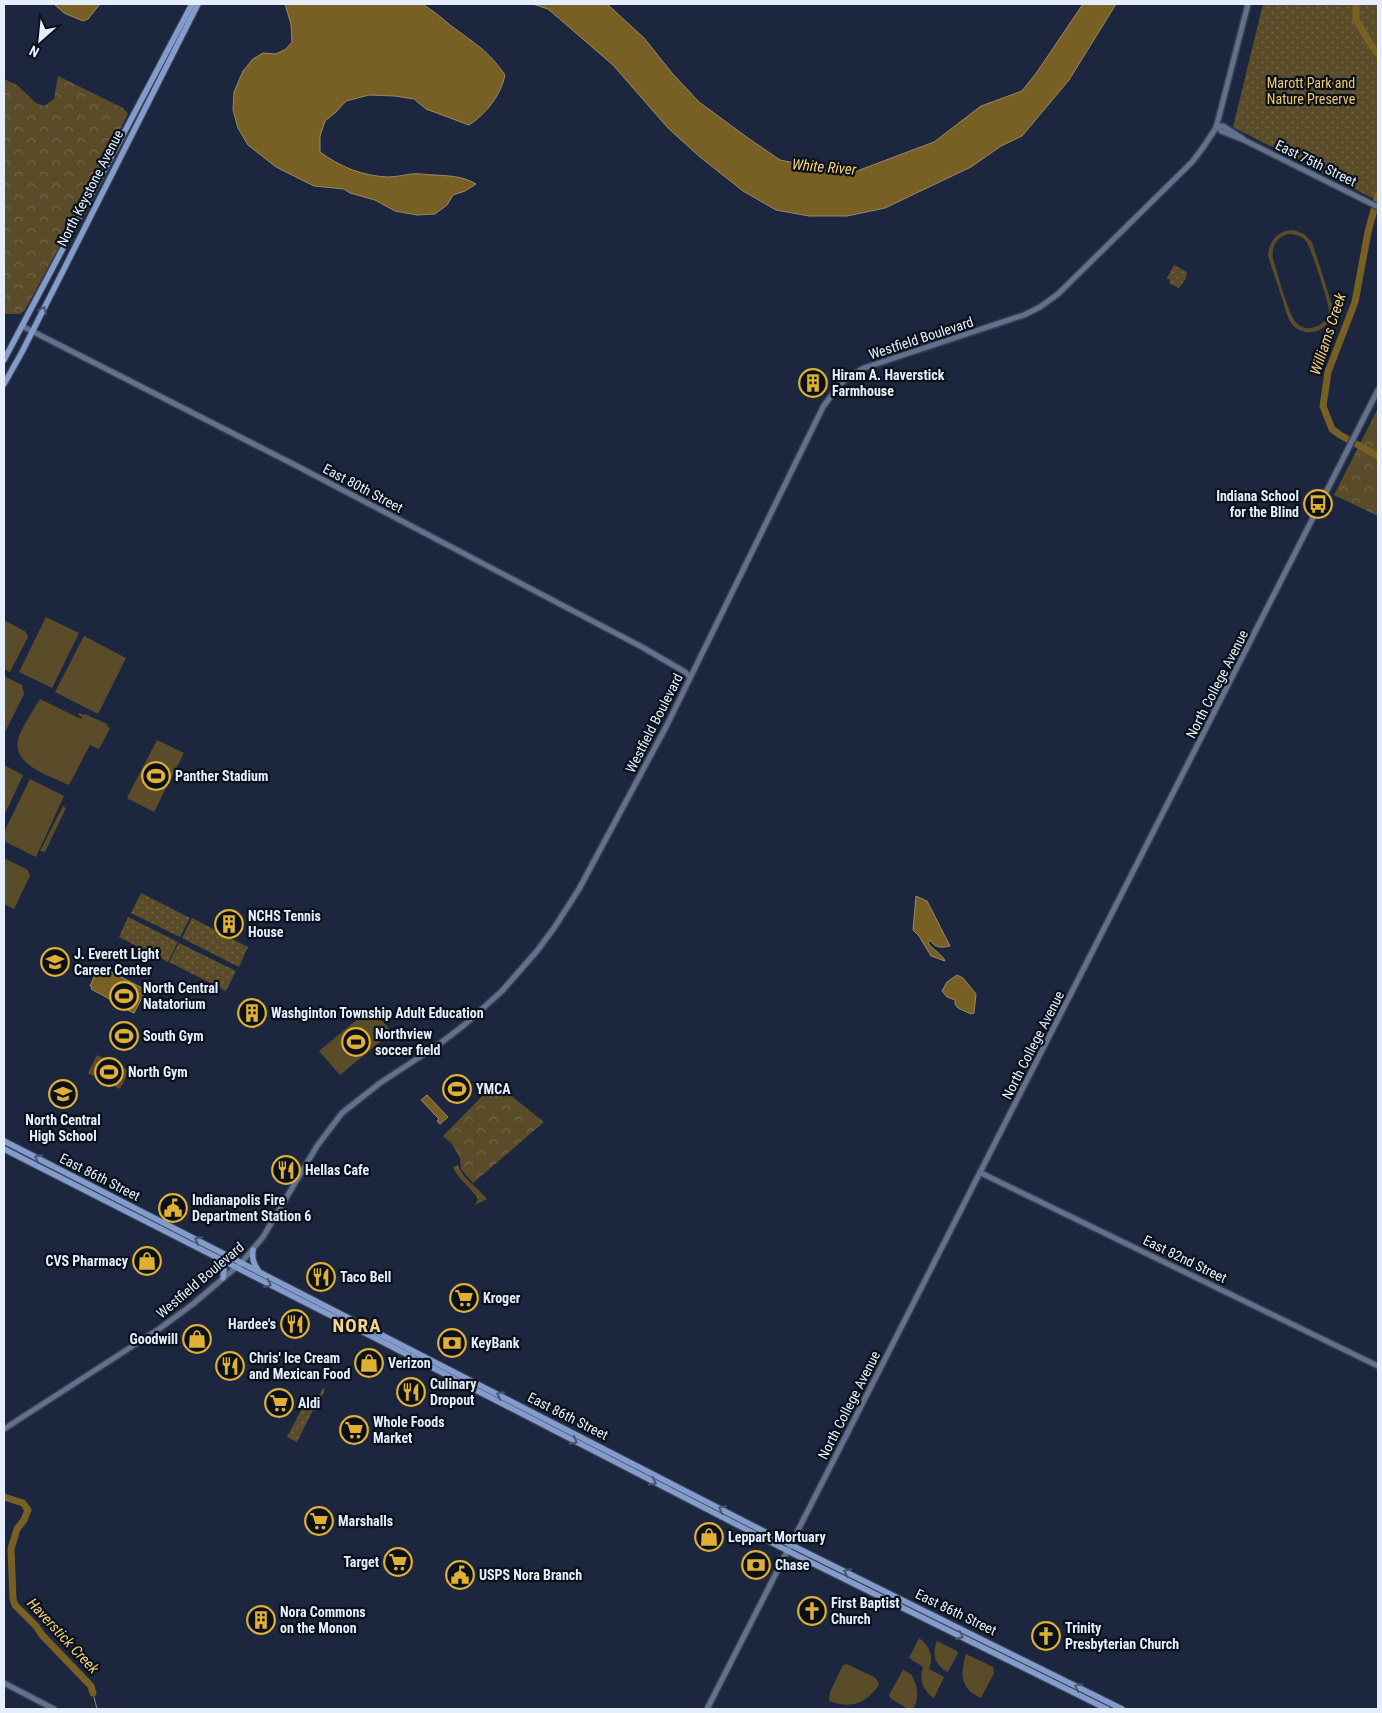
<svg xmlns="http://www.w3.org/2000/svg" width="1382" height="1713" font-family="'Roboto Condensed',sans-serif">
	<defs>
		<pattern id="forest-crowns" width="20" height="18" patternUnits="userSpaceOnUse" patternTransform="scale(1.25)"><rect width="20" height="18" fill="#5b4c29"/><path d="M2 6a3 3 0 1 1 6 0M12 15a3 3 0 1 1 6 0" fill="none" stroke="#726649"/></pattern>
		<pattern id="park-dots" width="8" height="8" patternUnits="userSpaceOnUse" patternTransform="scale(1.25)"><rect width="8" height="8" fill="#5b4c29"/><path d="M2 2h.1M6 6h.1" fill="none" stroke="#726649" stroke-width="1.8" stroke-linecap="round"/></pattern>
	</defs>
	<rect width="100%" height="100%" fill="#1c273f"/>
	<g fill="#5b4c29" fill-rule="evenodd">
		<path d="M1294 230 1304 234 1312 242 1332 305C1336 328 1306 343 1291 323 1287 317 1285 308 1283 301 1278 286 1273 271 1268 256 1269 240 1278 230 1294 230ZM1288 234C1295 234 1301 236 1306 241 1310 245 1329 303 1329 310 1328 327 1305 335 1295 321 1287 310 1278 274 1273 259 1271 247 1276 238 1288 234Z"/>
		<path d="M46 617 79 633 52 688 19 672Z"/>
		<path d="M4 620 26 632 28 637 10 672 4 669Z"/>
		<path d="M84 636 126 658 98 714 55 692Z"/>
		<path d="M4 676 22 685 24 694 4 734Z"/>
		<path d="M40 699 81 719 82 717 78 715 79 713 84 715 85 714 107 724V726L110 728 99 749 90 745 69 785C52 777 12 765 18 740 21 728 33 711 40 699Z"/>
		<path d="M157 740 184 753 154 812 127 798Z"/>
		<path d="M4 765 23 775 4 816Z"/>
		<path d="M30 779 64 796 36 857 4 841V832Z"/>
		<path d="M63 806 66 808 45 852 40 851Z"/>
		<path d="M4 858 28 870 30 876 14 909 4 904Z"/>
		<path d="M371 1008 392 1032 340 1075 319 1051Z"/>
		<path d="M119 1023 139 1033 130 1050 110 1040Z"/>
		<path d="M97 1055 129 1071 120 1089 88 1073Z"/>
		<path d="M919 1638C930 1646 934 1656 929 1669L944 1677 934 1698C923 1691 919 1680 923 1667L909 1658Z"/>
		<path d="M937 1641 957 1651 958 1653 948 1672C934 1665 932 1654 937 1641Z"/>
		<path d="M966 1654 993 1667 994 1673 981 1698C960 1689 960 1674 966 1654Z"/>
		<path d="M847 1664 876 1678 879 1685C865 1704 851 1709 829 1701L830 1692 843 1665Z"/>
		<path d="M903 1670 911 1674C918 1686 920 1697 913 1709H908L890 1698 889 1695Z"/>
	</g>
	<g fill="url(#forest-crowns)">
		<path d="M58 76 123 108 128 114 77 214 25 310 20 314H4V79L17 85 36 103 44 106 54 99Z"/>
		<path d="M1378 408V516L1334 495Z"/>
		<path d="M495 1083 544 1122 473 1183 461 1169 460 1158 452 1144 443 1136Z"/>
	</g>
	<g fill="url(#park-dots)">
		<path d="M1263 4H1378V201L1233 127Z"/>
		<path d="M1174 265 1187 272 1186 278 1179 288 1169 283 1170 280 1167 278Z"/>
		<path d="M141 893 190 918 180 937 131 913Z"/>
		<path d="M128 917 178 942 168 962 119 937Z"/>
		<path d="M192 918 248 947 239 967 182 938Z"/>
		<path d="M179 943 236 971 226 991 169 962Z"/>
		<path d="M458 1165C464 1181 477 1186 487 1199L475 1205 478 1199C471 1187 459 1181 453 1167Z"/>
		<path d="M323 1388 325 1389 316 1411 313 1410 297 1442 287 1437 304 1405 312 1409Z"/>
	</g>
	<g fill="#785f24" stroke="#998a65">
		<path d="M54 4H100L88 19 83 21 64 13Z"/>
		<path d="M285 4H422C432 10 441 17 450 25 474 43 488 50 505 75 501 95 486 114 469 125L426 109 414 99 395 96 369 95 346 101 336 112 325 121 320 136V152C340 167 363 176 388 177 396 177 404 175 411 174 419 173 427 175 435 175 449 176 463 176 476 184L465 191 453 195 447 205 435 214 417 215 395 211 375 200 350 193 344 189 314 186 276 167 248 145 238 128 233 110 234 92 243 71 253 59 263 53 276 54 286 49 292 42 291 24Z"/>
		<path d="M533 4H607L644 38 672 73 699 102 748 138 780 160 849 174 934 142 981 106 1022 91 1037 72 1083 4H1116L1069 80 1022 136 1001 146 971 167 885 208 847 216H809L776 210 743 191 700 157 668 128 613 65 548 9Z"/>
		<path d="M916 896 927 901 950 946C941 948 935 948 930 940L928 943C932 949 943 955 945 961L931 956 919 936 913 930Z"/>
		<path d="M102 967 146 990 134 1013 116 1005 117 1003 91 989 92 987 90 986 98 968 101 969Z"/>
		<path d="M957 975 963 978 976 994 974 1013 971 1014 958 1008 955 1004V1000L947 997 942 991 947 982Z"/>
		<path d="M427 1095 448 1117 440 1124 437 1121 439 1119 421 1100Z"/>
	</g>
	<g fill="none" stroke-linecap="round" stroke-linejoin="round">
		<path stroke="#998a65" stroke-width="1" d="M93 1693 97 1709"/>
		<g stroke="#785f24" stroke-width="7">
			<path d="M1356 4V20L1370 43 1378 54"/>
			<path d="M1378 195 1368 232 1355 302 1328 372 1323 406 1332 429 1340 435 1378 456"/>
			<path d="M4 1497 23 1503 28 1510 24 1520 17 1529 11 1549 13 1599 15 1605 36 1626 42 1635 91 1686 93 1693"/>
		</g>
		<defs>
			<g id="secondary">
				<path d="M1216 127 1223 126 1242 138"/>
				<path d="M1219 127 1221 131 1244 140 1378 207"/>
				<path d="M22 326 295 465 642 647 685 672 690 677"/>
				<path d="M981 1173 1378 1366"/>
				<path d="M4 1429 159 1329 193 1304 241 1263 263 1237 317 1146 342 1113 380 1083 438 1045 463 1026 502 991 537 951 554 928 579 889 667 725 823 407 839 385 849 377 864 368 1024 315 1040 307 1058 294 1192 162 1202 149 1216 128 1248 4"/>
				<path d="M4 1683 54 1709"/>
				<path d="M707 1709 1378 390"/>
			</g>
			<g id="primary">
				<path d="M4 360 192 4"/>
				<path d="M4 384 22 352 198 4"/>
				<path d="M4 1141 771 1535 1122 1709"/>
				<path d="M4 1149 379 1340 794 1554 1107 1709"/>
				<path d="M253 1250C252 1258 253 1263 258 1270"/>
				<path d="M220 1260 224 1269 223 1278"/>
			</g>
		</defs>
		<use href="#secondary" stroke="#374155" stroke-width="8"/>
		<use href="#primary" stroke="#374155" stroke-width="8"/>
		<use href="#secondary" stroke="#63718d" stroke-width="5"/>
		<use href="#primary" stroke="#839ccc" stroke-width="5.5"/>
	</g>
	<defs><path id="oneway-chevron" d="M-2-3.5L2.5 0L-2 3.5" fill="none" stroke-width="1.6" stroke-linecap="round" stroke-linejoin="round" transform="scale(1.25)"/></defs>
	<g stroke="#475674">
		<use href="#oneway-chevron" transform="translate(43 310) rotate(-64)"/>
		<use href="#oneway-chevron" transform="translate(38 1158) rotate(-153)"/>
		<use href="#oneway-chevron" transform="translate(198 1240) rotate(-153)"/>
		<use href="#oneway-chevron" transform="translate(268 1284) rotate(27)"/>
		<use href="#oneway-chevron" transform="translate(500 1395) rotate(-153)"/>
		<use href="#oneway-chevron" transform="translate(574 1441) rotate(27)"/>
		<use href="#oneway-chevron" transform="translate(653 1482) rotate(27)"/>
		<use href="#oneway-chevron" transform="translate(722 1509) rotate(-153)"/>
		<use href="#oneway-chevron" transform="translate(847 1572) rotate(-154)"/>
		<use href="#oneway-chevron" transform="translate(960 1636) rotate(26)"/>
		<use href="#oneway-chevron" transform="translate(1078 1687) rotate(-154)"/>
	</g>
	<defs>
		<symbol id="building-ring" viewBox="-11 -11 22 22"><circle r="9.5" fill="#0b111b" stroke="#e0b034" stroke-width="1.5"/><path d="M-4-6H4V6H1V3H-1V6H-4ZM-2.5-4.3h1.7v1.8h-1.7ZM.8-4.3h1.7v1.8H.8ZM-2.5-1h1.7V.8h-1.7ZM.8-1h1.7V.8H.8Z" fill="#e0b034"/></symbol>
		<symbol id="bus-ring" viewBox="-11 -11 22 22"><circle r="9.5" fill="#0b111b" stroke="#e0b034" stroke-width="1.5"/><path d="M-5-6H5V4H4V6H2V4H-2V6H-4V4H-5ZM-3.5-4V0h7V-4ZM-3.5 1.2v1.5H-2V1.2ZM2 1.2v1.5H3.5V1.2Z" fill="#e0b034"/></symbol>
		<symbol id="stadium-ring" viewBox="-11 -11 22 22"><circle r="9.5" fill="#0b111b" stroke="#e0b034" stroke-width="1.5"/><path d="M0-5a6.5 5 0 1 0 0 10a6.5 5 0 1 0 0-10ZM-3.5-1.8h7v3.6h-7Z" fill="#e0b034"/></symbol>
		<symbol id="school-ring" viewBox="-11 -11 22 22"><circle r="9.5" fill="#0b111b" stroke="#e0b034" stroke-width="1.5"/><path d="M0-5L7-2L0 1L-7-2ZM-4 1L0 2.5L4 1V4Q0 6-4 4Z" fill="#e0b034"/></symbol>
		<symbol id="restaurant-ring" viewBox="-11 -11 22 22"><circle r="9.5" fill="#0b111b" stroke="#e0b034" stroke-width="1.5"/><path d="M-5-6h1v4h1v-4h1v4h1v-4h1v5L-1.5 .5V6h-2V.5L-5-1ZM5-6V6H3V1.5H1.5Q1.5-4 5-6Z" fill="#e0b034"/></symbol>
		<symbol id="civic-ring" viewBox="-11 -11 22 22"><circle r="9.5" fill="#0b111b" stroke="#e0b034" stroke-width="1.5"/><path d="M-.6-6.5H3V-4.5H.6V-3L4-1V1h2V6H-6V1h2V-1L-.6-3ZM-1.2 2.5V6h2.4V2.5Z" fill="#e0b034"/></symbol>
		<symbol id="shop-ring" viewBox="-11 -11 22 22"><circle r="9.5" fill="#0b111b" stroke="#e0b034" stroke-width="1.5"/><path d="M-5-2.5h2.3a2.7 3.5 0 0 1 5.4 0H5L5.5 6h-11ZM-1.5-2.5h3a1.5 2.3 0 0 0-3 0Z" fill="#e0b034"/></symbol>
		<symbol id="supermarket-ring" viewBox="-11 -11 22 22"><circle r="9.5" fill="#0b111b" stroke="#e0b034" stroke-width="1.5"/><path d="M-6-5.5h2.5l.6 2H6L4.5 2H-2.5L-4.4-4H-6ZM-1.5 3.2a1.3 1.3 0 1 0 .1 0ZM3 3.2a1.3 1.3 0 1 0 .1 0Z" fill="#e0b034"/></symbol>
		<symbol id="bank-ring" viewBox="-11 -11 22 22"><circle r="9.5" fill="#0b111b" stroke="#e0b034" stroke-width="1.5"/><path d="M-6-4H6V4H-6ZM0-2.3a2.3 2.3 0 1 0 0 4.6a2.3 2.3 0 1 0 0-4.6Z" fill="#e0b034"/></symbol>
		<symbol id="church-ring" viewBox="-11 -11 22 22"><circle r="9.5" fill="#0b111b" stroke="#e0b034" stroke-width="1.5"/><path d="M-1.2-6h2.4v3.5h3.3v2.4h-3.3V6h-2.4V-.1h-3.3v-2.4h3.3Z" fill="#e0b034"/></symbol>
	</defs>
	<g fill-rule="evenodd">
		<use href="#building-ring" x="797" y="367" width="32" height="32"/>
		<use href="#bus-ring" x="1302" y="488" width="32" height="32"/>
		<use href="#stadium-ring" x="140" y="760" width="32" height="32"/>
		<use href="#building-ring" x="213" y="908" width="32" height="32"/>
		<use href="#school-ring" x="39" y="946" width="32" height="32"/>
		<use href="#stadium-ring" x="108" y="980" width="32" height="32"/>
		<use href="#building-ring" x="236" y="997" width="32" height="32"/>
		<use href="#stadium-ring" x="108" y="1020" width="32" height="32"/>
		<use href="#stadium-ring" x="340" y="1026" width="32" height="32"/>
		<use href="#stadium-ring" x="93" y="1056" width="32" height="32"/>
		<use href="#stadium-ring" x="441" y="1073" width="32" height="32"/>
		<use href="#school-ring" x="47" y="1078" width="32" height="32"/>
		<use href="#restaurant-ring" x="270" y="1154" width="32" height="32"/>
		<use href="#civic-ring" x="157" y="1192" width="32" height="32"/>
		<use href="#shop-ring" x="131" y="1245" width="32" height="32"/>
		<use href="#restaurant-ring" x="305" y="1261" width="32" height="32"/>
		<use href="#supermarket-ring" x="448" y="1282" width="32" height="32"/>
		<use href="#restaurant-ring" x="279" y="1308" width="32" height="32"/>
		<use href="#shop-ring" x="181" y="1323" width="32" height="32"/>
		<use href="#bank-ring" x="436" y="1327" width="32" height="32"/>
		<use href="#shop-ring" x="353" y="1347" width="32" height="32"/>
		<use href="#restaurant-ring" x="214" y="1350" width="32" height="32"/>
		<use href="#restaurant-ring" x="395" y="1376" width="32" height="32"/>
		<use href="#supermarket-ring" x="263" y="1387" width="32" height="32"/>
		<use href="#supermarket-ring" x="338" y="1414" width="32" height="32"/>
		<use href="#supermarket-ring" x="303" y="1505" width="32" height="32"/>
		<use href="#shop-ring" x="693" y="1521" width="32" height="32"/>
		<use href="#supermarket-ring" x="382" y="1546" width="32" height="32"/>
		<use href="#bank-ring" x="740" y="1549" width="32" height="32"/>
		<use href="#civic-ring" x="444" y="1559" width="32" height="32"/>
		<use href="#church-ring" x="796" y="1595" width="32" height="32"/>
		<use href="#building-ring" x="245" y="1604" width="32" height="32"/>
		<use href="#church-ring" x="1030" y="1620" width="32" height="32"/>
	</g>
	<g text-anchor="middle" stroke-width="4.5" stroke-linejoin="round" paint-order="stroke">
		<g font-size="14" fill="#eec974" stroke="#0b111b">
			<text x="1311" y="88">Marott Park and<tspan x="1311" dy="16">Nature Preserve</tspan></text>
		</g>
		<g font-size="14" fill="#e5eefd" stroke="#0b111b">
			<text transform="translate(1316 163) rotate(26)" y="5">East 75th Street</text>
			<text transform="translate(90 188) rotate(-63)" y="5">North Keystone Avenue</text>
			<text transform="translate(921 338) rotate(-18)" y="5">Westfield Boulevard</text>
			<text transform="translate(363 488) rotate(28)" y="5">East 80th Street</text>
			<text transform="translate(1217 684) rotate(-63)" y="5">North College Avenue</text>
			<text transform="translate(654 723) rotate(-63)" y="5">Westfield Boulevard</text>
			<text transform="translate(1033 1045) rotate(-63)" y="5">North College Avenue</text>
			<text transform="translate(100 1177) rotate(27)" y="5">East 86th Street</text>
			<text transform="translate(1185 1259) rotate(26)" y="5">East 82nd Street</text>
			<text transform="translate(200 1280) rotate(-40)" y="5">Westfield Boulevard</text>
			<text transform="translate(849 1405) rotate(-63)" y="5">North College Avenue</text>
			<text transform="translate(568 1416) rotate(27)" y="5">East 86th Street</text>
			<text transform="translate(956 1612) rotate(26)" y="5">East 86th Street</text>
		</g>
		<g font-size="14" font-weight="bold" fill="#e5eefd" stroke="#0b111b" text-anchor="start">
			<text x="832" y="380">Hiram A. Haverstick<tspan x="832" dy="16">Farmhouse</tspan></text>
			<text x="1299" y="501" text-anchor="end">Indiana School<tspan x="1299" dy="16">for the Blind</tspan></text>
			<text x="175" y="781">Panther Stadium</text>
			<text x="248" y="921">NCHS Tennis<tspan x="248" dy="16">House</tspan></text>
			<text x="74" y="959">J. Everett Light<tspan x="74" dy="16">Career Center</tspan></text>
			<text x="143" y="993">North Central<tspan x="143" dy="16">Natatorium</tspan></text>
			<text x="271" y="1018">Washginton Township Adult Education</text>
			<text x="375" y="1039">Northview<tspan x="375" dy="16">soccer field</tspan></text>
			<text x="143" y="1041">South Gym</text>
			<text x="128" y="1077">North Gym</text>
			<text x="476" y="1094">YMCA</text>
			<text x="63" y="1125" text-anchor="middle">North Central<tspan x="63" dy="16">High School</tspan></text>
			<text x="305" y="1175">Hellas Cafe</text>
			<text x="192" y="1205">Indianapolis Fire<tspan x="192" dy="16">Department Station 6</tspan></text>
			<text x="128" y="1266" text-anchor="end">CVS Pharmacy</text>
			<text x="340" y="1282">Taco Bell</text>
			<text x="483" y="1303">Kroger</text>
			<text x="276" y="1329" text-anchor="end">Hardee's</text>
			<text x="178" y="1344" text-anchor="end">Goodwill</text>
			<text x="471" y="1348">KeyBank</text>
			<text x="249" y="1363">Chris' Ice Cream<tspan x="249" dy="16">and Mexican Food</tspan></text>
			<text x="388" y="1368">Verizon</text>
			<text x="430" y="1389">Culinary<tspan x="430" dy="16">Dropout</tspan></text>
			<text x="298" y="1408">Aldi</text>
			<text x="373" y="1427">Whole Foods<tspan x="373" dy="16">Market</tspan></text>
			<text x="338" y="1526">Marshalls</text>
			<text x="728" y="1542">Leppart Mortuary</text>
			<text x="379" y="1567" text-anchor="end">Target</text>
			<text x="775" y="1570">Chase</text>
			<text x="479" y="1580">USPS Nora Branch</text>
			<text x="831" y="1608">First Baptist<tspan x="831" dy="16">Church</tspan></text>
			<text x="280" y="1617">Nora Commons<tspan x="280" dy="16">on the Monon</tspan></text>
			<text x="1065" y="1633">Trinity<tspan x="1065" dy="16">Presbyterian Church</tspan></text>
		</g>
		<g font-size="15" font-style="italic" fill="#f7d17c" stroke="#0b111b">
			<text transform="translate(824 167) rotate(5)" y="5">White River</text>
			<text transform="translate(1328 334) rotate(-72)" y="5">Williams Creek</text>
			<text transform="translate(63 1636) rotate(47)" y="5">Haverstick Creek</text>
		</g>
		<g font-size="19" font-weight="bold" letter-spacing="1" fill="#f6d58b" stroke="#0b111b">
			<text x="357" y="1332">NORA</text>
		</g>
	</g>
	<rect width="1382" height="1713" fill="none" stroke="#e5eefd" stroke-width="10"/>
	<g transform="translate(40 40) rotate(207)" stroke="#0b111b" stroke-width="4" paint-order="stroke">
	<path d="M0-4L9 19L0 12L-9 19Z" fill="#e5eefd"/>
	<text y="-8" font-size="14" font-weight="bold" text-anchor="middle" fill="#e5eefd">N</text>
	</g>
</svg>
